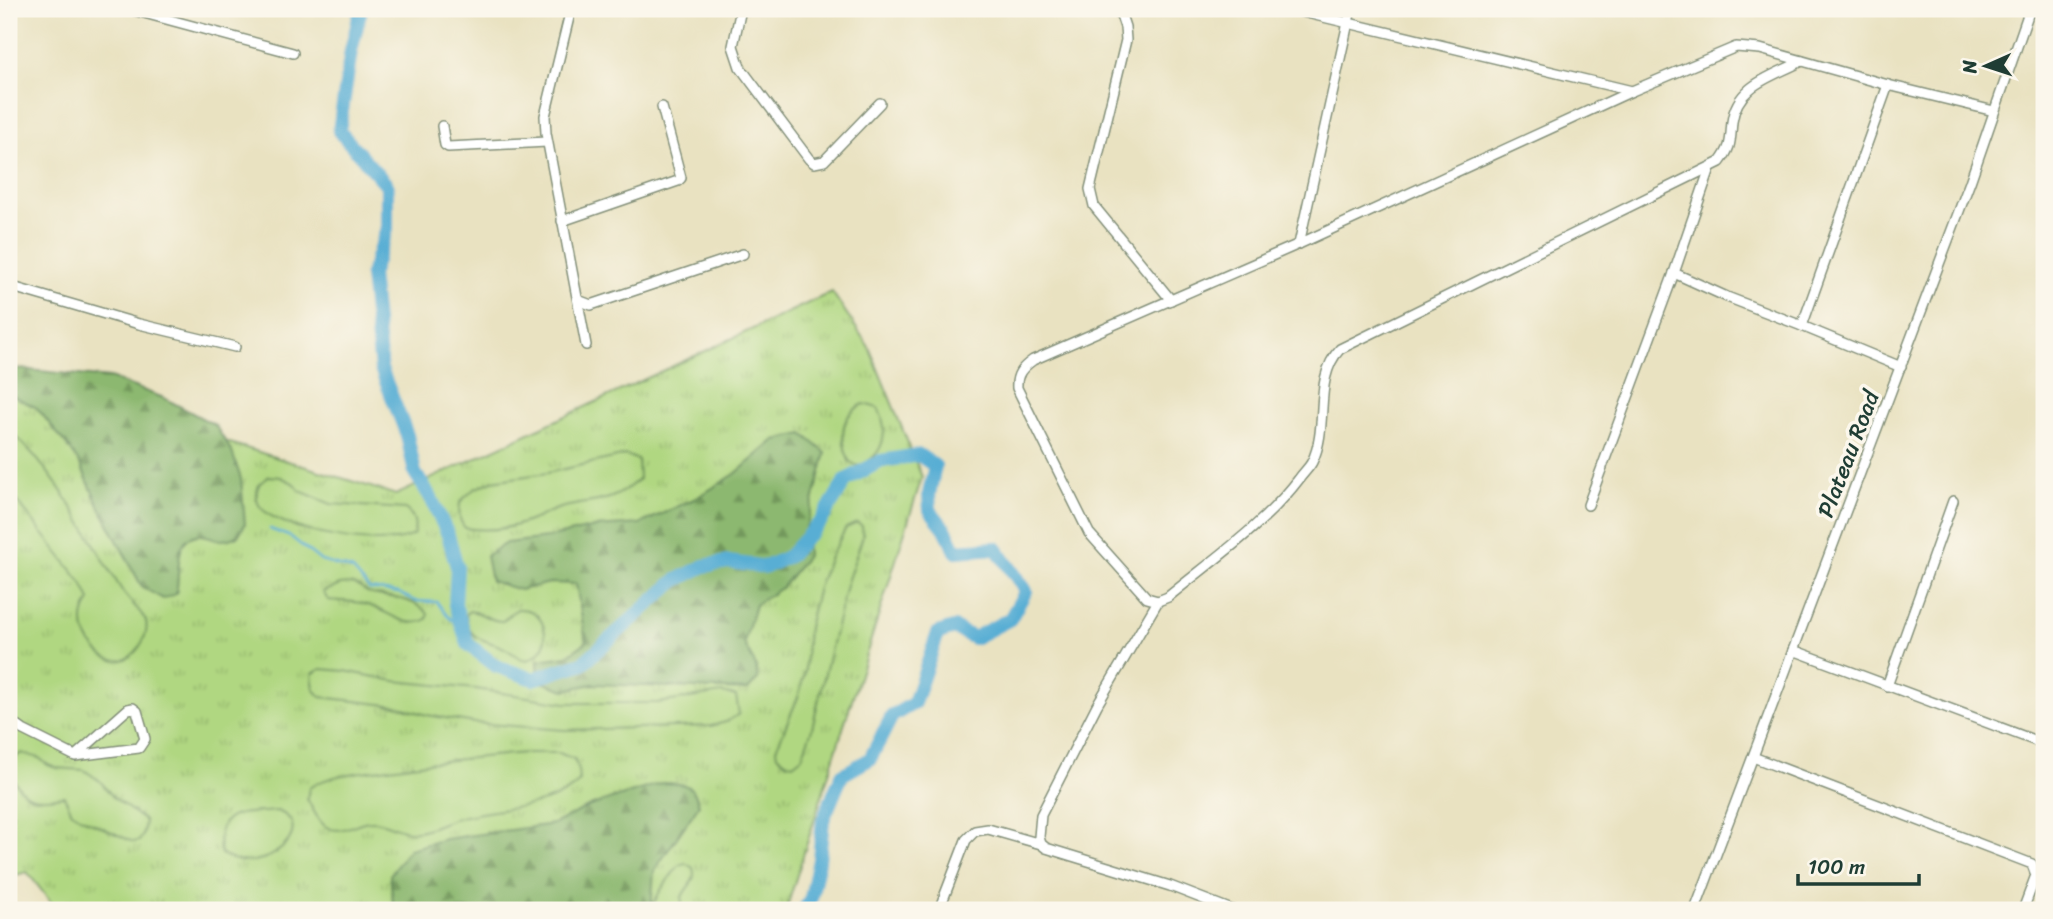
<svg xmlns="http://www.w3.org/2000/svg" width="2053" height="919" font-family="Sriracha,sans-serif">
	<defs>
		<pattern id="grass-tufts" width="24" height="20" patternUnits="userSpaceOnUse" patternTransform="scale(1.75)"><rect width="24" height="20" fill="#b0d781"/><path d="M3 7l-1-3M5 7V3M7 7l1-3M15 17l-1-3M17 17v-4M19 17l1-3" fill="none" stroke="#97b970"/></pattern>
		<pattern id="forest-firs" width="22" height="20" patternUnits="userSpaceOnUse" patternTransform="scale(1.75)"><rect width="22" height="20" fill="#8cb86f"/><path d="M5 1l3.5 6h-7zM16 11l3.5 6h-7z" fill="#72975c"/></pattern>
	</defs>
	<rect width="100%" height="100%" fill="#fbf7ec"/>
	<filter id="ink" filterUnits="userSpaceOnUse"><feTurbulence type="fractalNoise" baseFrequency=".0143" numOctaves="2"/><feDisplacementMap in="SourceGraphic" scale="14" xChannelSelector="R" yChannelSelector="G"/><feConvolveMatrix kernelMatrix="1 2 1 2 8 2 1 2 1" color-interpolation-filters="sRGB"/></filter>
	<filter id="wash" filterUnits="userSpaceOnUse"><feTurbulence type="fractalNoise" baseFrequency=".00686" numOctaves="4" result="noise"/><feDisplacementMap in="SourceGraphic" scale="28" xChannelSelector="R" yChannelSelector="G"/><feGaussianBlur stdDeviation="1.57" result="paint"/><feColorMatrix in="noise" values="0 0 0 0 0 0 0 0 0 0 0 0 0 0 0 0 0 1.4 0 .05"/><feComposite in="paint" operator="in"/></filter>
	<g filter="url(#wash)">
		<rect width="100%" height="100%" fill="#e9e2c1"/>
		<path fill="url(#grass-tufts)" stroke="#688a5a" stroke-width="2" d="M832 292 869 347 922 477 786 910H374L368 902 342 910H57L27 872 9 877V374L396 495Z"/>
		<g fill="url(#forest-firs)" stroke="#567a52" stroke-width="2">
			<path d="M9 368 110 378 164 398 215 425 232 452 241 479 245 524 238 536C233 538 226 540 222 540 215 540 208 535 200 535 172 535 181 574 176 594L163 599 142 587 102 512 80 464 70 449 37 408 9 394Z"/>
			<path d="M803 434 826 453 806 528 807 556 782 587 755 605 744 643 756 666 758 679 748 690 593 684 565 690 539 681 538 660 567 656 586 642 576 584 550 583 520 590 491 581 486 556 506 543 547 538 595 527 640 524 696 498 735 474 775 440Z"/>
			<path d="M661 783C682 784 693 781 699 805L654 871 651 910H397L393 903 390 875 409 849 445 839 553 824 590 806Z"/>
		</g>
		<g fill="#b0d781" stroke="#688a5a" stroke-width="2">
			<path d="M864 404 878 408C890 431 884 457 858 466L849 461C840 438 839 415 864 404Z"/>
			<path d="M9 430C59 474 88 536 123 592 128 600 144 614 146 621 149 635 139 651 128 658 107 670 82 639 83 620 83 612 87 606 90 600L82 583 9 491Z"/>
			<path d="M626 455 638 460 639 479C610 505 598 499 564 507 554 509 544 515 534 519 511 529 490 532 465 528 458 519 459 514 460 502L474 489 492 481 547 473Z"/>
			<path d="M269 476 281 477 293 483 300 491 331 504 405 509C414 516 416 522 414 534 389 552 276 532 259 505 255 499 257 491 259 484Z"/>
			<path d="M857 523 862 526 863 536 846 585 811 732 802 757 793 764 786 762 777 755 776 749 799 695 805 670 808 627 819 584 830 557 846 528Z"/>
			<path d="M352 584C360 586 364 592 372 594 390 598 416 598 428 614L427 619C408 630 390 613 373 607 359 601 343 601 328 600L323 592 340 585Z"/>
			<path d="M518 609C540 608 548 627 544 647 523 672 520 654 500 646 480 638 469 640 466 615L469 611C482 612 491 622 503 621L511 613Z"/>
			<path d="M321 669 345 671 395 681 476 689 566 703H658L722 693 736 696 739 714 726 722 711 726 564 730 475 723 427 715 397 706 321 697 314 689 312 674Z"/>
			<path d="M21 753 39 758 48 765 56 768 84 770 100 781 113 797 145 821 143 835 139 841 133 842 82 818 72 812 64 796C37 799 25 803 10 773L13 760Z"/>
			<path d="M526 753H559L574 759 578 768 579 782C554 809 493 808 457 818 444 821 430 830 417 831 398 833 387 820 371 821 356 821 340 837 325 826 317 820 312 807 307 799L309 788C330 774 357 773 381 769 430 762 477 757 526 753Z"/>
			<path d="M277 811C321 827 263 881 221 854 211 808 244 814 277 811Z"/>
			<path d="M685 863 693 868C697 882 687 885 682 897 682 899 681 908 681 910H652C656 893 669 879 679 865Z"/>
		</g>
		<g fill="none" stroke-linecap="round" stroke-linejoin="round">
			<path stroke="#58aed4" stroke-width="2.5" d="M270 529 291 537 321 561 353 570 369 589 399 593 415 601 437 602C445 612 448 621 462 624"/>
			<path stroke="#58aed4" stroke-width="14" d="M361 9 351 51 339 131 387 185V229L371 275 381 369 407 435 415 473 431 498 448 535 457 567 455 605 468 644 496 666 533 679 583 663 675 581 704 566 728 562 766 567 789 556 821 521 846 480 881 461 919 455 935 466 929 494 930 510 945 529 956 551 996 548 1026 591 1010 619 974 638 954 628 938 633 914 703 892 716 870 759 842 775 823 820 819 860 811 898 804 910"/>
		</g>
	</g>
	<g filter="url(#ink)">
		<g fill="none" stroke-linecap="round" stroke-linejoin="round">
			<defs>
				<g id="minor">
					<path d="M129 9 293 53"/>
					<path d="M571 9 545 116 546 133 586 345"/>
					<path d="M741 9 733 46 740 67 809 159 814 163 824 161 880 103"/>
					<path d="M1119 9 1125 27 1126 40 1090 189 1094 206 1171 300"/>
					<path d="M1290 9 1632 91"/>
					<path d="M1888 85 1802 326 1901 367"/>
					<path d="M442 126 445 145 448 147 547 142"/>
					<path d="M1710 168 1674 273 1727 297 1802 326"/>
					<path d="M562 221 678 181 681 178 662 107"/>
					<path d="M1299 244 1351 9"/>
					<path d="M9 286 139 324 235 347"/>
					<path d="M578 300 591 305 743 254"/>
					<path d="M1588 505 1674 273"/>
					<path d="M1158 601 1147 598 1089 533 1017 388C1016 374 1022 368 1033 360L1299 244 1632 91 1736 47 1760 49 1888 85 1994 111"/>
					<path d="M1793 650 2044 744"/>
					<path d="M1887 686 1953 501"/>
					<path d="M9 720 23 730 75 756 128 709 133 708 137 711 145 739 139 748 75 756"/>
					<path d="M1753 757 2032 864 2036 875 2023 910"/>
					<path d="M939 910 966 840 975 831 988 829 1041 844"/>
					<path d="M1232 910 1170 886 1046 848 1041 844 1039 837 1041 815 1097 705 1158 601 1168 597C1213 560 1264 525 1299 479 1303 473 1309 468 1312 462 1330 426 1312 379 1340 349L1720 162C1732 146 1730 141 1732 122 1737 84 1772 77 1802 61"/>
					<path d="M1695 910 1970 182 2030 9"/>
				</g>
			</defs>
			<use href="#minor" stroke="#84907a" stroke-width="12"/>
			<use href="#minor" stroke="#fff" stroke-width="9"/>
		</g>
	</g>
	<g text-anchor="middle" stroke-width="7" stroke-linejoin="round" paint-order="stroke">
		<g font-size="23" fill="#1f3d34" stroke="#fbf7ec">
			<text transform="translate(1848 454) rotate(-69)" y="8">Plateau Road</text>
		</g>
	</g>
	<rect width="2053" height="919" fill="none" stroke="#fbf7ec" stroke-width="35"/>
	<g transform="translate(1986 66) rotate(267)" stroke="#fbf7ec" stroke-width="5" paint-order="stroke">
	<path d="M0-5L12 26L0 18L-12 26Z" fill="#1f3d34"/>
	<text y="-10" font-size="19" font-weight="bold" text-anchor="middle" fill="#1f3d34">N</text>
	</g>
	<path d="M1798 874v10h121v-10" fill="none" stroke="#1f3d34" stroke-width="3.5"/>
	<text x="1808" y="874" font-size="21" fill="#1f3d34" stroke="#fbf7ec" stroke-width="5" paint-order="stroke">100 m</text>
</svg>
